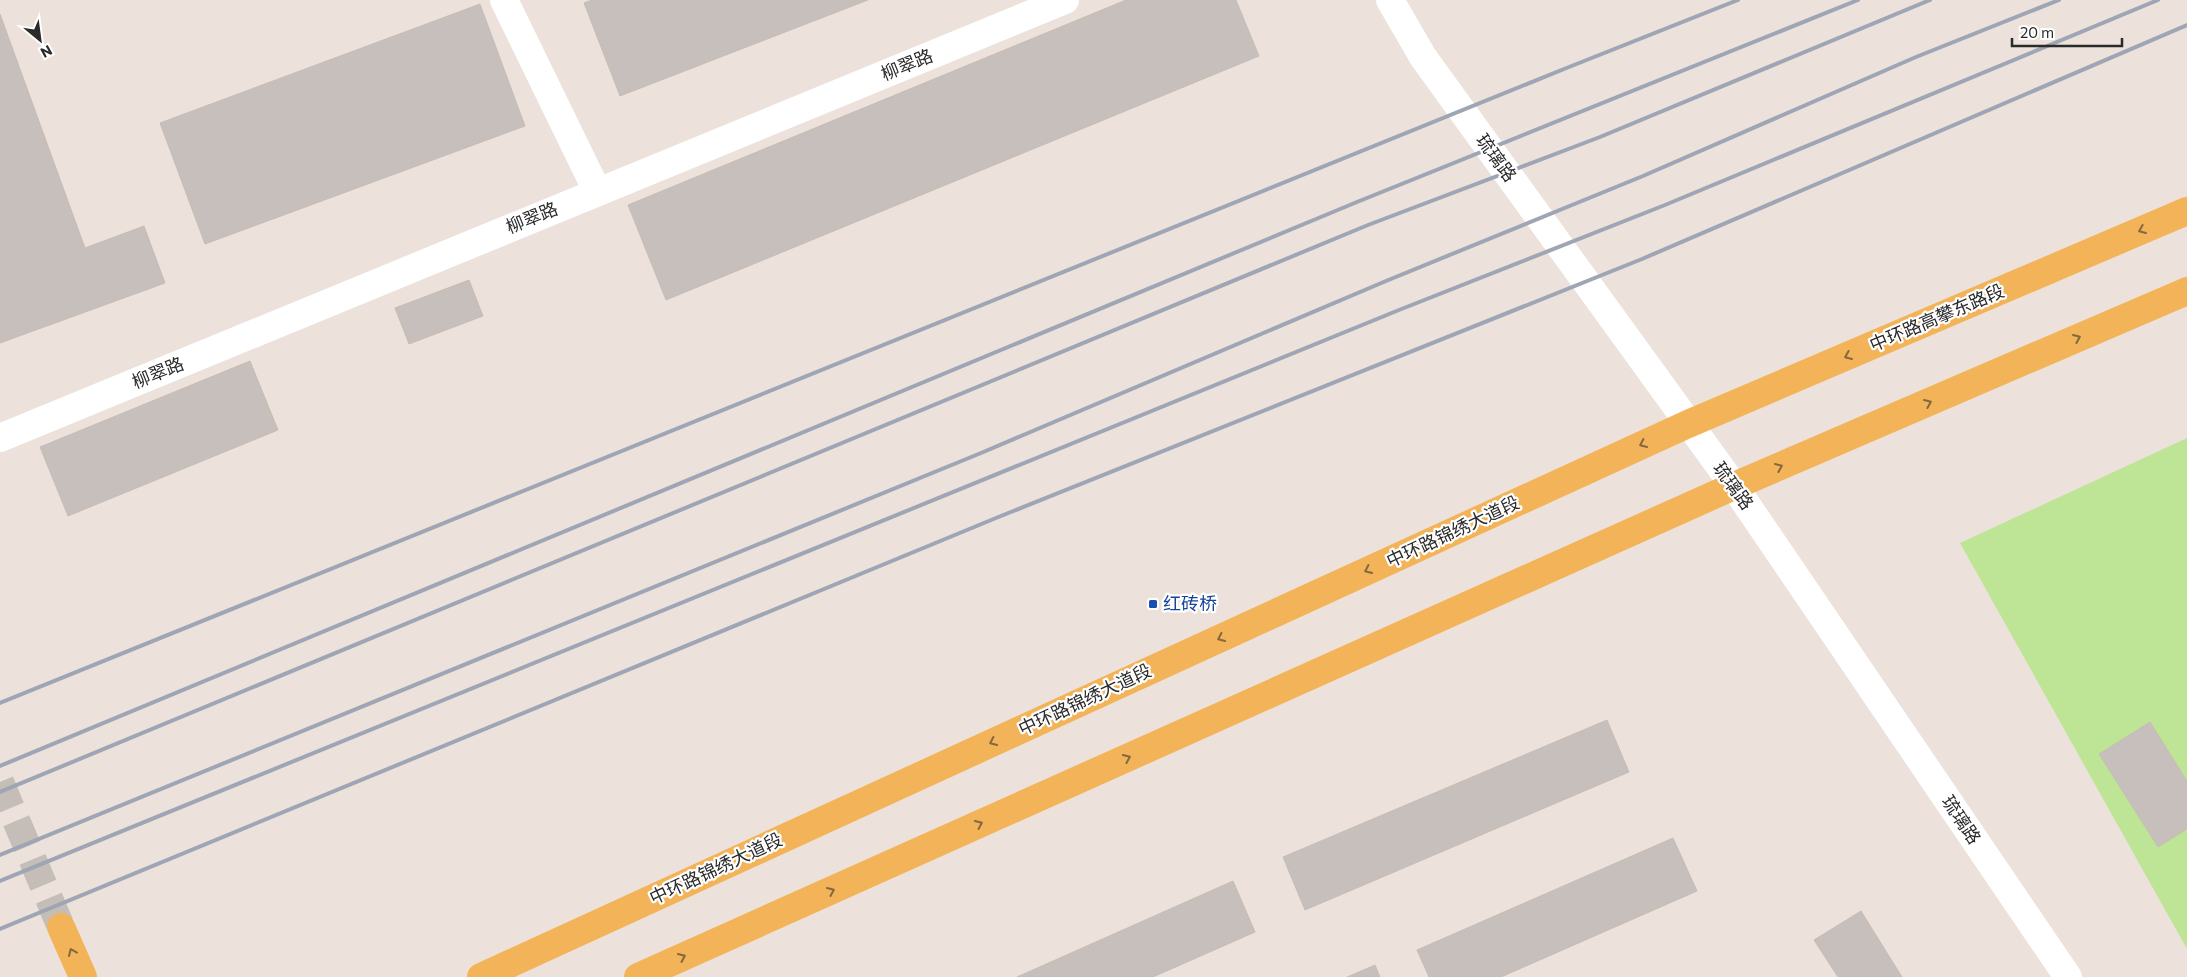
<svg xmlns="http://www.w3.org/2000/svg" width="2187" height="977" font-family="Commissioner,'Noto Sans SC',sans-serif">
	<rect width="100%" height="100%" fill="#ece2db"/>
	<path fill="#bee496" d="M2187 438V949L1960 543Z"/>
	<g fill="#c7bfbb" stroke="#c7bdb5">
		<path d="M592 0H868L620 96 584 3Z"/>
		<path d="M1126 0H1236L1259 56 666 300 628 205Z"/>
		<path d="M480 4 525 126 205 244 160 123Z"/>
		<path d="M0 14 85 248 144 226 165 283 0 343Z"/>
		<path d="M469 280 483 316 409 344 395 308Z"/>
		<path d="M250 361 278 430 68 516 40 447Z"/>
		<path d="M1607 720 1629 772 1305 910 1283 857Z"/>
		<path d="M2150 722 2187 781V829L2158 847 2099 754Z"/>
		<path d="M1673 838 1697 891 1501 977H1429L1417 950Z"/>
		<path d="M1233 881 1255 932 1153 977H1017Z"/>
		<path d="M1861 911 1902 977H1838L1814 940Z"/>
		<path d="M1375 965 1380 977H1347Z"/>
	</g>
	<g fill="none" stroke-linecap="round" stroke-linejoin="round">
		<path stroke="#c5bdb8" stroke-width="28" stroke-dasharray="28 14" stroke-linecap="butt" d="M0 782 61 927"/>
		<path stroke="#fff" stroke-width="28" d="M0 438 1065 0"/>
		<g stroke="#fff" stroke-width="28">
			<path d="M504 0 597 191"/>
			<path d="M1390 0 1423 57 1734 486 2068 977"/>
		</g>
		<g stroke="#f3b459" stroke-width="28">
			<path d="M61 927 83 977"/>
			<path d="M481 977 1688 424 2187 211"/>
			<path d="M638 977 1734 486 2187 291"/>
		</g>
		<g stroke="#9ea5b4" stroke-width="4">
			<path d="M0 703 1569 67 1738 0"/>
			<path d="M0 766 1357 202 1858 0"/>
			<path d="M0 792 1368 225 1600 137 1930 0"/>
			<path d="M0 855 981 453 1386 281 1643 176 1916 57 2059 0"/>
			<path d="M0 881 1399 310 1665 205 2158 0"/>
			<path d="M0 929 996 518 1642 259 2187 25"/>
		</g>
	</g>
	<defs><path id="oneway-chevron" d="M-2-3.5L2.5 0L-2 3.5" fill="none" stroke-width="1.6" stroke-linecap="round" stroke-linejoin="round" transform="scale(1.25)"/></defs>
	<g stroke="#84683f">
		<use href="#oneway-chevron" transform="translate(2142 230) rotate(157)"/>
		<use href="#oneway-chevron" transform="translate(2077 338) rotate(-23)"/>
		<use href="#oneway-chevron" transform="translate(1848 356) rotate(157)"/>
		<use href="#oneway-chevron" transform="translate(1928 403) rotate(-23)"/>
		<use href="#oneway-chevron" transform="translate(1643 444) rotate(155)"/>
		<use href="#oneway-chevron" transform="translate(1779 467) rotate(-23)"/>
		<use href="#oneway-chevron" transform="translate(1368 570) rotate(155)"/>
		<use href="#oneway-chevron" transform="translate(1221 638) rotate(155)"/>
		<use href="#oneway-chevron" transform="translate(993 742) rotate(155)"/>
		<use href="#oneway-chevron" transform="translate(1127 758) rotate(-24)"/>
		<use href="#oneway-chevron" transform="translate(979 824) rotate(-24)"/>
		<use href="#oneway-chevron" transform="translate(831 891) rotate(-24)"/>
		<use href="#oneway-chevron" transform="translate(72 952) rotate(-113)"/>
		<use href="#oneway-chevron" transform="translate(682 957) rotate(-24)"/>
	</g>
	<rect fill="#1a4fb4" stroke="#fff" stroke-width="2" x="1148" y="599" width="10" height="10" rx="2.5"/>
	<g text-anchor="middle" stroke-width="4.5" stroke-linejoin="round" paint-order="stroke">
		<g font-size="18" fill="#2a2a2a" stroke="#fff">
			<text transform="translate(907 65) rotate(-22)" y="6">柳翠路</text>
			<text transform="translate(1496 158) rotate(54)" y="6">琉璃路</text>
			<text transform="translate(532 218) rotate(-22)" y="6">柳翠路</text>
			<text transform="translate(1937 318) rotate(-23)" y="6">中环路高攀东路段</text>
			<text transform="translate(158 373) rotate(-22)" y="6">柳翠路</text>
			<text transform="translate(1733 486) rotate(54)" y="6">琉璃路</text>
			<text transform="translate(1453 532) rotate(-25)" y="6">中环路锦绣大道段</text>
			<text transform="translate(1085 700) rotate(-25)" y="6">中环路锦绣大道段</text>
			<text transform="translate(1961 820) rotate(56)" y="6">琉璃路</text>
			<text transform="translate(716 869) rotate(-25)" y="6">中环路锦绣大道段</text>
		</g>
		<g font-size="18" fill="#164399" stroke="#fff" text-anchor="start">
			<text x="1163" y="610">红砖桥</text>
		</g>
	</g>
	<g transform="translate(40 40) rotate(151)" stroke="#ffffff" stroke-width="4" paint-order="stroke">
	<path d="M0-4L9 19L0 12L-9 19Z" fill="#2a2a2a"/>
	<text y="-8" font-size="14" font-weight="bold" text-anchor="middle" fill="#2a2a2a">N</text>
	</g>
	<path d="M2012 38v8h110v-8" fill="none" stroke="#2a2a2a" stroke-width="2.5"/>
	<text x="2020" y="38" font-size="15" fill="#2a2a2a" stroke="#ffffff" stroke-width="4" paint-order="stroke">20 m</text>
</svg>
